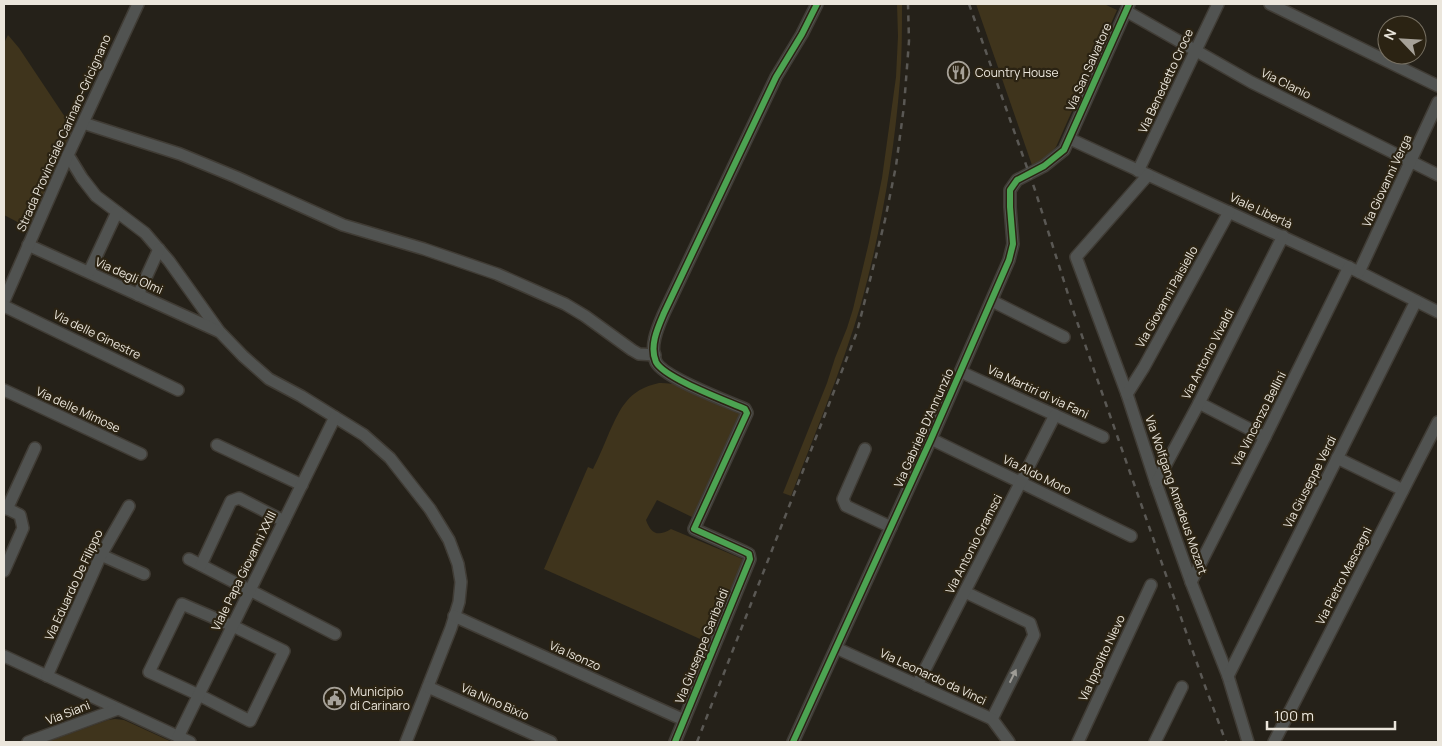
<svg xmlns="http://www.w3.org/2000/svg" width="1442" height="746" font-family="Manrope,sans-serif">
	<rect width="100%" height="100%" fill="#252119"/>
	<g fill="#3f341c">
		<path d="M897 4H902C902 30 902 55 900 80 894 156 881 231 861 304 842 369 815 433 791 496L783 493 827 383 835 358 847 328 853 309 869 242 882 178 896 77 898 36Z"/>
		<path d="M976 4H1104L1117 10 1056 147 1046 158 1033 168Z"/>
		<path d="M8 35 19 48 71 126 73 132 29 228 4 215V43Z"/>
		<path d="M659 383C686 382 718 402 742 413L694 518 657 500 646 520C651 534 658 537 671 529L745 560 709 643 544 569 588 467 593 469C599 457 604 445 609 433 621 407 628 390 659 383Z"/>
		<path d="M115 719 124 720 172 742H47L108 720Z"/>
	</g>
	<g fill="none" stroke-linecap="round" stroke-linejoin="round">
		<defs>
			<g id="minor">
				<path d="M1270 4 1438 86"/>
				<path d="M1126 11 1251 82 1438 175"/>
				<path d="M83 123 180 154 236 177 343 225 424 249 497 274 565 304 585 316 632 350 639 354 655 355"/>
				<path d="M1070 139 1359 272 1438 312"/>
				<path d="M68 155 82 178 96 196 145 233 169 261 219 331 243 356 269 379 301 396 364 435 390 458 430 509 449 540 458 564 461 582 459 602 451 628 406 742"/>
				<path d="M1138 171 1218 4"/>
				<path d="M1148 175 1076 257 1127 394 1156 483 1191 582 1228 676 1248 742"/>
				<path d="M28 245 218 331"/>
				<path d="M89 272 117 212"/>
				<path d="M1359 272 1438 102"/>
				<path d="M138 295 159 249"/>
				<path d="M4 301 68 155 138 4"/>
				<path d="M992 301 1064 337"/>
				<path d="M4 306 178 390"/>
				<path d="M961 372 1103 437"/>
				<path d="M4 390 141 454"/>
				<path d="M1127 394 1144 367 1229 212"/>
				<path d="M1199 403 1265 437"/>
				<path d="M931 439 1131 536"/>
				<path d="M217 445 302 485"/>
				<path d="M865 449 843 499 846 506 891 527"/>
				<path d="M1337 458 1403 490"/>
				<path d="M1156 483 1199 403 1283 236"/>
				<path d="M4 507 20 515 23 528 4 571"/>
				<path d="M7 509 35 448"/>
				<path d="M101 555 144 574"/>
				<path d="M189 559 335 634"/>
				<path d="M201 565 231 501 239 498 284 521"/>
				<path d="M1191 582 1265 437 1349 267"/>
				<path d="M965 592 1030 623 1034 635 992 719"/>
				<path d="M182 604 233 626 284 651 250 721 199 695 149 672Z"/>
				<path d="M454 616 684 720"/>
				<path d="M836 648 992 719 1009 742"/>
				<path d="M4 656 190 742"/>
				<path d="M47 676 101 555 129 506"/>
				<path d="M1228 676 1416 301"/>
				<path d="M917 685 1055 415"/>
				<path d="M428 687 551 742"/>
				<path d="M178 737 335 417"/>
				<path d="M28 742 118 709"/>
				<path d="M675 742 750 559 749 554 745 552 694 529 747 413 745 409C727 401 664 378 656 362 649 346 658 327 664 313L776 77 802 34 817 4"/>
				<path d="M793 742 931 439 1009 260 1013 244 1010 207V190L1017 180 1044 166 1064 150 1129 4"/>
				<path d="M1078 742 1151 585"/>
				<path d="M1155 742 1182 687"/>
				<path d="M1274 742 1438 422"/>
			</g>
		</defs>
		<use href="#minor" stroke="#403c35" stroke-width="14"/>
		<use href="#minor" stroke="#515351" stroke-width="11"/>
		<g stroke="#5a5854" stroke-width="2.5" stroke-dasharray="6 6" stroke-linecap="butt">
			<path d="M969 4 1035 190 1074 313 1205 686 1226 742"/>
			<path d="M697 742 824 417 857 332 885 220 896 166 904 106 909 41 908 4"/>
		</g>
		<defs>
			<g id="cycleway">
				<path d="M675 742 750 559 749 554 745 552 694 529 747 413 745 409C727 401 664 378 656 362 649 346 658 327 664 313L776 77 802 34 817 4"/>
				<path d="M793 742 931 439 1009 260 1013 244 1010 207V190L1017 180 1044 166 1064 150 1129 4"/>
			</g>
		</defs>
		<use href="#cycleway" stroke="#2b2313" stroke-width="9"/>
		<use href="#cycleway" stroke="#4ca352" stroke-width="6"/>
	</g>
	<defs><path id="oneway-solid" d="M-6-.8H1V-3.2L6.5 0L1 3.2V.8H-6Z" transform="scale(1.25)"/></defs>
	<use fill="#9e9c96" href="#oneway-solid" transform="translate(1013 676) rotate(-64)"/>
	<defs>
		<symbol id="restaurant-ring" viewBox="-11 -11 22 22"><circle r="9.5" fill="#2b2313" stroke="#a6a198" stroke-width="1.5"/><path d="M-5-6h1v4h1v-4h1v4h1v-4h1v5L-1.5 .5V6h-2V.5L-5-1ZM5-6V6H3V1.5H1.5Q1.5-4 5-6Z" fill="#a6a198"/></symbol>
		<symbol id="civic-ring" viewBox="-11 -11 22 22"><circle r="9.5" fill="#2b2313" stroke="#a6a198" stroke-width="1.5"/><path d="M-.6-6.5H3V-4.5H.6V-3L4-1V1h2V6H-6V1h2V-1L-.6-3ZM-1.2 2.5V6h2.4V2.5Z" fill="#a6a198"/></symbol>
	</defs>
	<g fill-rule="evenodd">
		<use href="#restaurant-ring" x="946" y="60" width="25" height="25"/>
		<use href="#civic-ring" x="322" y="686" width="25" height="25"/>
	</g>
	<g text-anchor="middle" stroke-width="4.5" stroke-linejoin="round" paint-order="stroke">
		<g font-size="12" fill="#ebe6dc" stroke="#2b2313">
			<text transform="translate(1089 67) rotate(-66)" y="4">Via San Salvatore</text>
			<text transform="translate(1166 81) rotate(-65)" y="4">Via Benedetto Croce</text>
			<text transform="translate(1286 84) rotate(26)" y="4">Via Clanio</text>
			<text transform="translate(64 133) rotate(-66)" y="4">Strada Provinciale Carinaro-Gricignano</text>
			<text transform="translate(1387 181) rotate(-65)" y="4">Via Giovanni Verga</text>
			<text transform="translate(1261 211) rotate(25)" y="4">Viale Libertà</text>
			<text transform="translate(129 276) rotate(24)" y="4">Via degli Olmi</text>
			<text transform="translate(1167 297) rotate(-61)" y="4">Via Giovanni Paisiello</text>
			<text transform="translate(97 335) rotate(26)" y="4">Via delle Ginestre</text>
			<text transform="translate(1208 354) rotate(-63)" y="4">Via Antonio Vivaldi</text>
			<text transform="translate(1038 392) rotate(25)" y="4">Via Martiri di via Fani</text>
			<text transform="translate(78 410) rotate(25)" y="4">Via delle Mimose</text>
			<text transform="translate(1259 419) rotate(-63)" y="4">Via Vincenzo Bellini</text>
			<text transform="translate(924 428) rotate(-66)" y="4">Via Gabriele D'Annunzio</text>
			<text transform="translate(1037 475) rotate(26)" y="4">Via Aldo Moro</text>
			<text transform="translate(1310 482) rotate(-63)" y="4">Via Giuseppe Verdi</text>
			<text transform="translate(1176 495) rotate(71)" y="4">Via Wolfgang Amadeus Mozart</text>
			<text transform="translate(974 544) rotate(-63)" y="4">Via Antonio Gramsci</text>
			<text transform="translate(244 571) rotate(-64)" y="4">Viale Papa Giovanni XXIII</text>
			<text transform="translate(1344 576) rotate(-63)" y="4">Via Pietro Mascagni</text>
			<text transform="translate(74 585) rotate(-65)" y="4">Via Eduardo De Filippo</text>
			<text transform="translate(702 646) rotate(-68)" y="4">Via Giuseppe Garibaldi</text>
			<text transform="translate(575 656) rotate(24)" y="4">Via Isonzo</text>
			<text transform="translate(1102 658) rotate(-65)" y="4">Via Ippolito Nievo</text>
			<text transform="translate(933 677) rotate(25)" y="4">Via Leonardo da Vinci</text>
			<text transform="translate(495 702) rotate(24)" y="4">Via Nino Bixio</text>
			<text transform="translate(68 713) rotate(-21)" y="4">Via Siani</text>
		</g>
		<g font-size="12" fill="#ebe6dc" stroke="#2b2313" text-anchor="start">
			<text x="975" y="77">Country House</text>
			<text x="350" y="696">Municipio<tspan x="350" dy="14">di Carinaro</tspan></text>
		</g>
	</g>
	<rect width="1442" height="746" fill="none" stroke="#ebe6dc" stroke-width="10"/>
	<g transform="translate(1402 40) rotate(295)"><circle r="24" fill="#2b2313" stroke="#787163"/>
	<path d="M0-4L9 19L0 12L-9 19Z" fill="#a6a198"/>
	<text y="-8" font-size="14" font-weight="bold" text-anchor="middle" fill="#ebe6dc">N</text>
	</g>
	<path d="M1267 721v8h128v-8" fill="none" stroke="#ebe6dc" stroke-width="2.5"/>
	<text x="1274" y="721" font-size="15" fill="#ebe6dc" stroke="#2b2313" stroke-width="4" paint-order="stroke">100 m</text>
</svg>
